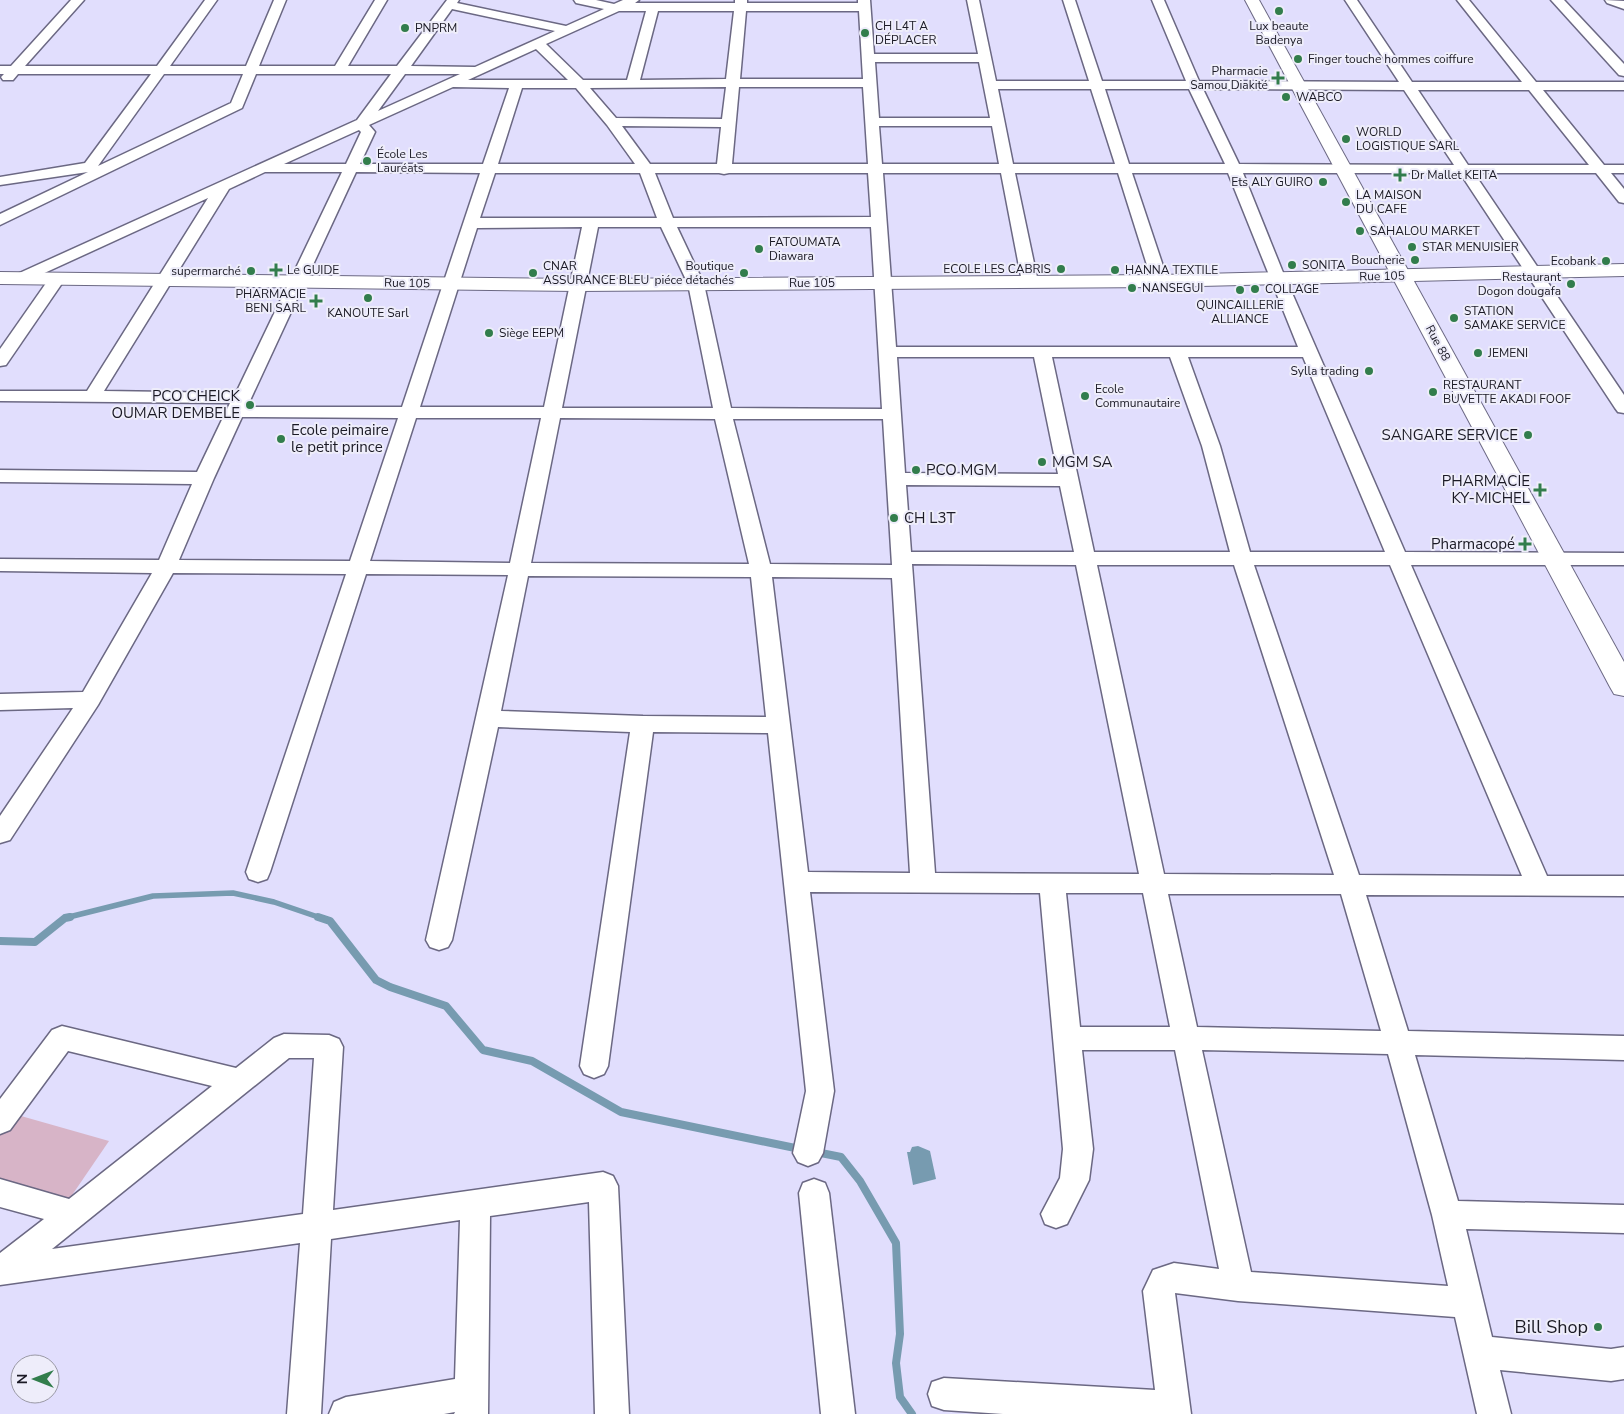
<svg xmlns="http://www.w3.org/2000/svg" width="1624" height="1414" font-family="'Nunito Sans',sans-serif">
	<rect width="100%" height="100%" fill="#e1defd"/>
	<path fill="#d7b4c7" d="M14 1114 109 1141 68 1201 0 1181V1133Z"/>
	<path fill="#779bb0" d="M918 1146 930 1151 936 1179 913 1185 907 1152H910L912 1147Z"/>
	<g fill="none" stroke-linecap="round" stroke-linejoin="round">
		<path stroke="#779bb0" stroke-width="5.5" d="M65 918 153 896 233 893 274 902 321 918"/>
		<g stroke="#779bb0" stroke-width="8">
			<path d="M318 917 330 921 376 980 390 987 446 1006 483 1050 532 1061 621 1112 800 1149"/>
			<path d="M0 941 35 942 65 918 70 917"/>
			<path d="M816 1152 841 1157 860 1181 896 1243 900 1334 896 1363 900 1397 912 1414"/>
		</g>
		<defs>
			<g id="minor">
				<path d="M71 0H84L25 66H157L205 0H217L170 66H246L274 0H286L259 66H335L375 0H387L348 66H397L447 0H459L457 3 566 26 604 9 576 3 574 0H596L614 4 623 0H639L635 3H735V0H747V3H858V0H870L874 54H978L967 0H979L996 81H1089L1063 0H1075L1102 81H1186L1152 0H1164L1199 81 1399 82 1345 0H1357L1412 82H1522L1457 0H1469L1536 82H1624V90H1543L1604 165H1624V173H1611L1624 189V203L1619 202 1596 173H1474L1624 395V413L1618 412 1615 408 1460 173H1243L1282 270 1405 552 1624 553V565H1411L1547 876H1624V896L1366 895 1408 1031 1624 1036V1060L1415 1055 1458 1201 1624 1205V1233L1466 1229 1492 1337 1611 1349 1624 1347V1379L1611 1381 1500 1370 1511 1414H1477L1455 1317 1238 1301 1175 1293 1191 1414H1003L944 1410 932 1406 928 1394 932 1382 944 1378 1155 1390 1143 1291 1153 1270 1174 1263 1219 1269 1175 1050H1082L1093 1149 1089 1180 1067 1224 1056 1228 1045 1224 1041 1214 1060 1178 1063 1149 1040 893 810 892 834 1091 823 1153 818 1162 808 1166 798 1162 793 1153 806 1091 768 733 653 732 608 1066 604 1074 594 1078 584 1074 580 1066 630 732 498 727 452 940 448 947 439 950 430 947 426 940 508 575 366 574 270 872 267 879 258 882 249 879 246 872 346 574 173 573 98 705 10 840 0 843V816L73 708 0 710V694L83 692 152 573 0 571V559L159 560 192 484 0 482V470L197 472 230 403 0 401V391H87L208 198 27 281H15L13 278 15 275 357 120 391 74H256L242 108 0 225V214L88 172 0 185V177L85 163 151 74H18L13 80H3L1 77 4 74H0V66H11ZM452 9 555 31 475 67 411 66ZM619 11H646L627 80H583L546 44ZM658 11H734L726 79 640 80ZM746 11H859L863 79H740ZM536 49 568 80H468ZM875 62H979L990 118H879ZM164 74H243L231 103 98 166ZM405 74H460L378 111ZM453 87 509 88 483 164H360L375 132 369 125ZM726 87 722 119 616 118 590 88ZM739 87H863L868 164H732ZM522 88H576L607 125 635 164H498ZM998 89H1091L1115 164H1013ZM1105 89H1189L1225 164H1129ZM1203 89 1404 90 1454 165 1239 164ZM1418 90H1529L1589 165H1468ZM622 126 721 127 717 164H650ZM879 126H992L999 164H882ZM359 130 361 132 346 164H284ZM265 172H342L236 393 104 391 229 189ZM356 172 480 173 402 407H247ZM495 173H640L657 218H480ZM655 173H719L724 174 729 173H868L871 217 673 218ZM883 173H1001L1022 282 1024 285H1036L1038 282 1015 173H1118L1152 281 1154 284H1166L1168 281 1132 173H1228L1298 347H896ZM582 227 544 407H420L477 228ZM598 227H661L688 284 713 408H562ZM677 227H871L882 409 731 408 704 284ZM897 357H1034L1058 474 905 473ZM1052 357H1170L1202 446 1230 552H1094ZM1188 357H1303L1385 552H1250L1220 446ZM242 417 398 418 350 561 179 560 214 478ZM416 418H541L510 563 370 561ZM560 418 715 419 749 564 531 563ZM733 419H883L892 565 770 564ZM906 485 1060 486 1074 552H911ZM912 564 1076 565 1139 874 935 873ZM1097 565H1234L1334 875 1164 874ZM1254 565H1390L1522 876 1359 875ZM528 576 751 577 766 717 643 716 501 711ZM772 577 892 578 910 873 808 872ZM1066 893H1143L1170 1027H1080ZM1168 894H1341L1381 1031 1197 1027ZM1202 1050 1388 1054 1432 1215 1448 1286 1251 1272Z"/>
				<path d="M1551 0H1564L1624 64V76L1619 75Z"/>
				<path d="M1605 0 1624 1V9L1607 3Z"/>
				<path d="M57 274 63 276 65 279 6 365 0 366V349L51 276Z"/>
				<path d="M62 1026 236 1068 274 1038 284 1034 329 1035 339 1039 343 1047 333 1210 603 1172 613 1176 618 1186 629 1414H595L589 1202 490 1216 488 1414H454L455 1412 444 1414H329L334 1402 346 1397 455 1379 460 1220 331 1239 321 1414H287L300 1243 0 1285V1253L44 1219 0 1207V1179L69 1199 212 1086 68 1051 10 1130 0 1134V1099L52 1030ZM289 1058H314L303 1214 52 1249Z"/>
				<path d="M814 1179 825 1183 829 1193 855 1414H821L799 1193 803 1183Z"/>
			</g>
			<path id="tertiary" d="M1624 264V276L1160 287 578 291 0 284V272L578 279 1160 275Z"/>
			<path id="secondary" d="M1245 0H1259L1624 662V696L1614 694 1610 687Z"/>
		</defs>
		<use href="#minor" stroke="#6b6883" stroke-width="3"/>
		<use href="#tertiary" stroke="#6b6883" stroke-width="2"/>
		<use href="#secondary" stroke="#6b6883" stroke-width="2"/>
		<use href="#minor" fill="#fff" fill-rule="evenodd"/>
		<use href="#tertiary" fill="#fff" fill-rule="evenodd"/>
		<use href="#secondary" fill="#fff" fill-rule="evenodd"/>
	</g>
	<g fill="#327d4c" stroke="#eeedfa" stroke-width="2">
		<circle cx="1279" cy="11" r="5"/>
		<circle cx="405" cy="28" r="5"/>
		<circle cx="865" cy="33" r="5"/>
		<circle cx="1298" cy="59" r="5"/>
		<path d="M1275.5 70.5h5v5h5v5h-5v5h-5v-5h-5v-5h5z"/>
		<circle cx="1286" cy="97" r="5"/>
		<circle cx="1346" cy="139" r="5"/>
		<circle cx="367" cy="161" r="5"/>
		<path d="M1397.5 167.5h5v5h5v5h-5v5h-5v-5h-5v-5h5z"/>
		<circle cx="1323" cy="182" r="5"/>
		<circle cx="1346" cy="202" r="5"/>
		<circle cx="1360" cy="231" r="5"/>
		<circle cx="1412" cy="247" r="5"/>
		<circle cx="759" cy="249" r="5"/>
		<circle cx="1415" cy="260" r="5"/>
		<circle cx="1606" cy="261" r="5"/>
		<circle cx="1292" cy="265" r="5"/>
		<circle cx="1061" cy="269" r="5"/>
		<path d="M273.5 262.5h5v5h5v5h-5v5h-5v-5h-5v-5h5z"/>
		<circle cx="1115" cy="270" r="5"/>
		<circle cx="251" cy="271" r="5"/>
		<circle cx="533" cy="273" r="5"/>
		<circle cx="744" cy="273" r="5"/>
		<circle cx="1571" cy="284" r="5"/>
		<circle cx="1132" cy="288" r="5"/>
		<circle cx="1255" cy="289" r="5"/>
		<circle cx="1240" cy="290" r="5"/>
		<circle cx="368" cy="298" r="5"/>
		<path d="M313.5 293.5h5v5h5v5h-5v5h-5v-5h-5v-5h5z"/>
		<circle cx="1454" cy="318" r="5"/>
		<circle cx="489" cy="333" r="5"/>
		<circle cx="1478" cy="353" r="5"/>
		<circle cx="1369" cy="371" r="5"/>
		<circle cx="1433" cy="392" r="5"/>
		<circle cx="1085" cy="396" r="5"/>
		<circle cx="250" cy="405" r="5"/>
		<circle cx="1528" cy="435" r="5"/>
		<circle cx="281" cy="439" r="5"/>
		<circle cx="1042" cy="462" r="5"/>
		<circle cx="916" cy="470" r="5"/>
		<path d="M1537.5 482.5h5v5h5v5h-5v5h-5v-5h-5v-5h5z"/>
		<circle cx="894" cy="518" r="5"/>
		<path d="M1522.5 536.5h5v5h5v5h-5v5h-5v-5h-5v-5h5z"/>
		<circle cx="1598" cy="1327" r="5"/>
	</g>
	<g text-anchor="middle" stroke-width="4" stroke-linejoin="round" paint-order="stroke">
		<g font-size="12" fill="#1b1a25" stroke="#eeedfa" text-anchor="start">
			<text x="875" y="30">CH L4T A<tspan x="875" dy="14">DÉPLACER</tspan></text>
			<text x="1279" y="30" text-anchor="middle">Lux beaute<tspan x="1279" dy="14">Badenya</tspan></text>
			<text x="415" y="32">PNPRM</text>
			<text x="1308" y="63">Finger touche hommes coiffure</text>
			<text x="1268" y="75" text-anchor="end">Pharmacie<tspan x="1268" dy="14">Samou Diakité</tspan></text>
			<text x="1296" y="101">WABCO</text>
			<text x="1356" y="136">WORLD<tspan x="1356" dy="14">LOGISTIQUE SARL</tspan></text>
			<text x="377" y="158">École Les<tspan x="377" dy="14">Lauréats</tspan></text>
			<text x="1411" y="179">Dr Mallet KEITA</text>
			<text x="1313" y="186" text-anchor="end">Ets ALY GUIRO</text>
			<text x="1356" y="199">LA MAISON<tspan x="1356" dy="14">DU CAFE</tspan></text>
			<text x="1370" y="235">SAHALOU MARKET</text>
			<text x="769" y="246">FATOUMATA<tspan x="769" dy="14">Diawara</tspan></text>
			<text x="1422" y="251">STAR MENUISIER</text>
			<text x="1405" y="264" text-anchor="end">Boucherie</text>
			<text x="1596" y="265" text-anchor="end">Ecobank</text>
			<text x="1302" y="269">SONITA</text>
			<text x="543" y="270">CNAR<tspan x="543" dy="14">ASSURANCE BLEU</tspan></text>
			<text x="734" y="270" text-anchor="end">Boutique<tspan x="734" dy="14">piéce détachés</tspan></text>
			<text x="1051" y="273" text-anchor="end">ECOLE LES CABRIS</text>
			<text x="287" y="274">Le GUIDE</text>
			<text x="1125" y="274">HANNA TEXTILE</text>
			<text x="241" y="275" text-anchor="end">supermarché</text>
			<text x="1561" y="281" text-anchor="end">Restaurant<tspan x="1561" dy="14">Dogon dougafa</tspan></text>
			<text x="1142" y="292">NANSEGUI</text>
			<text x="1265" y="293">COLLAGE</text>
			<text x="306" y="298" text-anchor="end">PHARMACIE<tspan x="306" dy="14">BENI SARL</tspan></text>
			<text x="1240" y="309" text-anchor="middle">QUINCAILLERIE<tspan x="1240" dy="14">ALLIANCE</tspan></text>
			<text x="1464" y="315">STATION<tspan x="1464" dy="14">SAMAKE SERVICE</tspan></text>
			<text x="368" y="317" text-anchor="middle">KANOUTE Sarl</text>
			<text x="499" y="337">Siège EEPM</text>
			<text x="1488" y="357">JEMENI</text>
			<text x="1359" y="375" text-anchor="end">Sylla trading</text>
			<text x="1443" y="389">RESTAURANT<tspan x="1443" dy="14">BUVETTE AKADI FOOF</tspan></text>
			<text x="1095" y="393">Ecole<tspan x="1095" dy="14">Communautaire</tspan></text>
		</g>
		<g font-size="12" fill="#1b1a25" stroke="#eeedfa">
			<text transform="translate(1382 276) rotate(-1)" y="4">Rue 105</text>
			<text transform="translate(407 283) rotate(1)" y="4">Rue 105</text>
			<text x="812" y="287">Rue 105</text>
			<text transform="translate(1438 343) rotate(62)" y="4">Rue 88</text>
		</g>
		<g font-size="15" fill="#1b1a25" stroke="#eeedfa" text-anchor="end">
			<text x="240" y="401">PCO CHEICK<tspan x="240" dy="17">OUMAR DEMBELE</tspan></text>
			<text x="291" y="435" text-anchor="start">Ecole peimaire<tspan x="291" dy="17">le petit prince</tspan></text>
			<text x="1518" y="440">SANGARE SERVICE</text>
			<text x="1052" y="467" text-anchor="start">MGM SA</text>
			<text x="926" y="475" text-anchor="start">PCO MGM</text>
			<text x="1530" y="486">PHARMACIE<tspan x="1530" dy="17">KY-MICHEL</tspan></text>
			<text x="904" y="523" text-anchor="start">CH L3T</text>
			<text x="1515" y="549">Pharmacopé</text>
		</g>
		<g font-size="18" fill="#1b1a25" stroke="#eeedfa" text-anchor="end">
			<text x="1588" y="1333">Bill Shop</text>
		</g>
	</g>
	<g transform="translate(35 1379) rotate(270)"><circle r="24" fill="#eeedfa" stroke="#9a99a5"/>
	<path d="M0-4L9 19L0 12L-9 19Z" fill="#327d4c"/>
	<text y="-8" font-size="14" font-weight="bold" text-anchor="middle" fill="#1b1a25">N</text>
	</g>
</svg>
